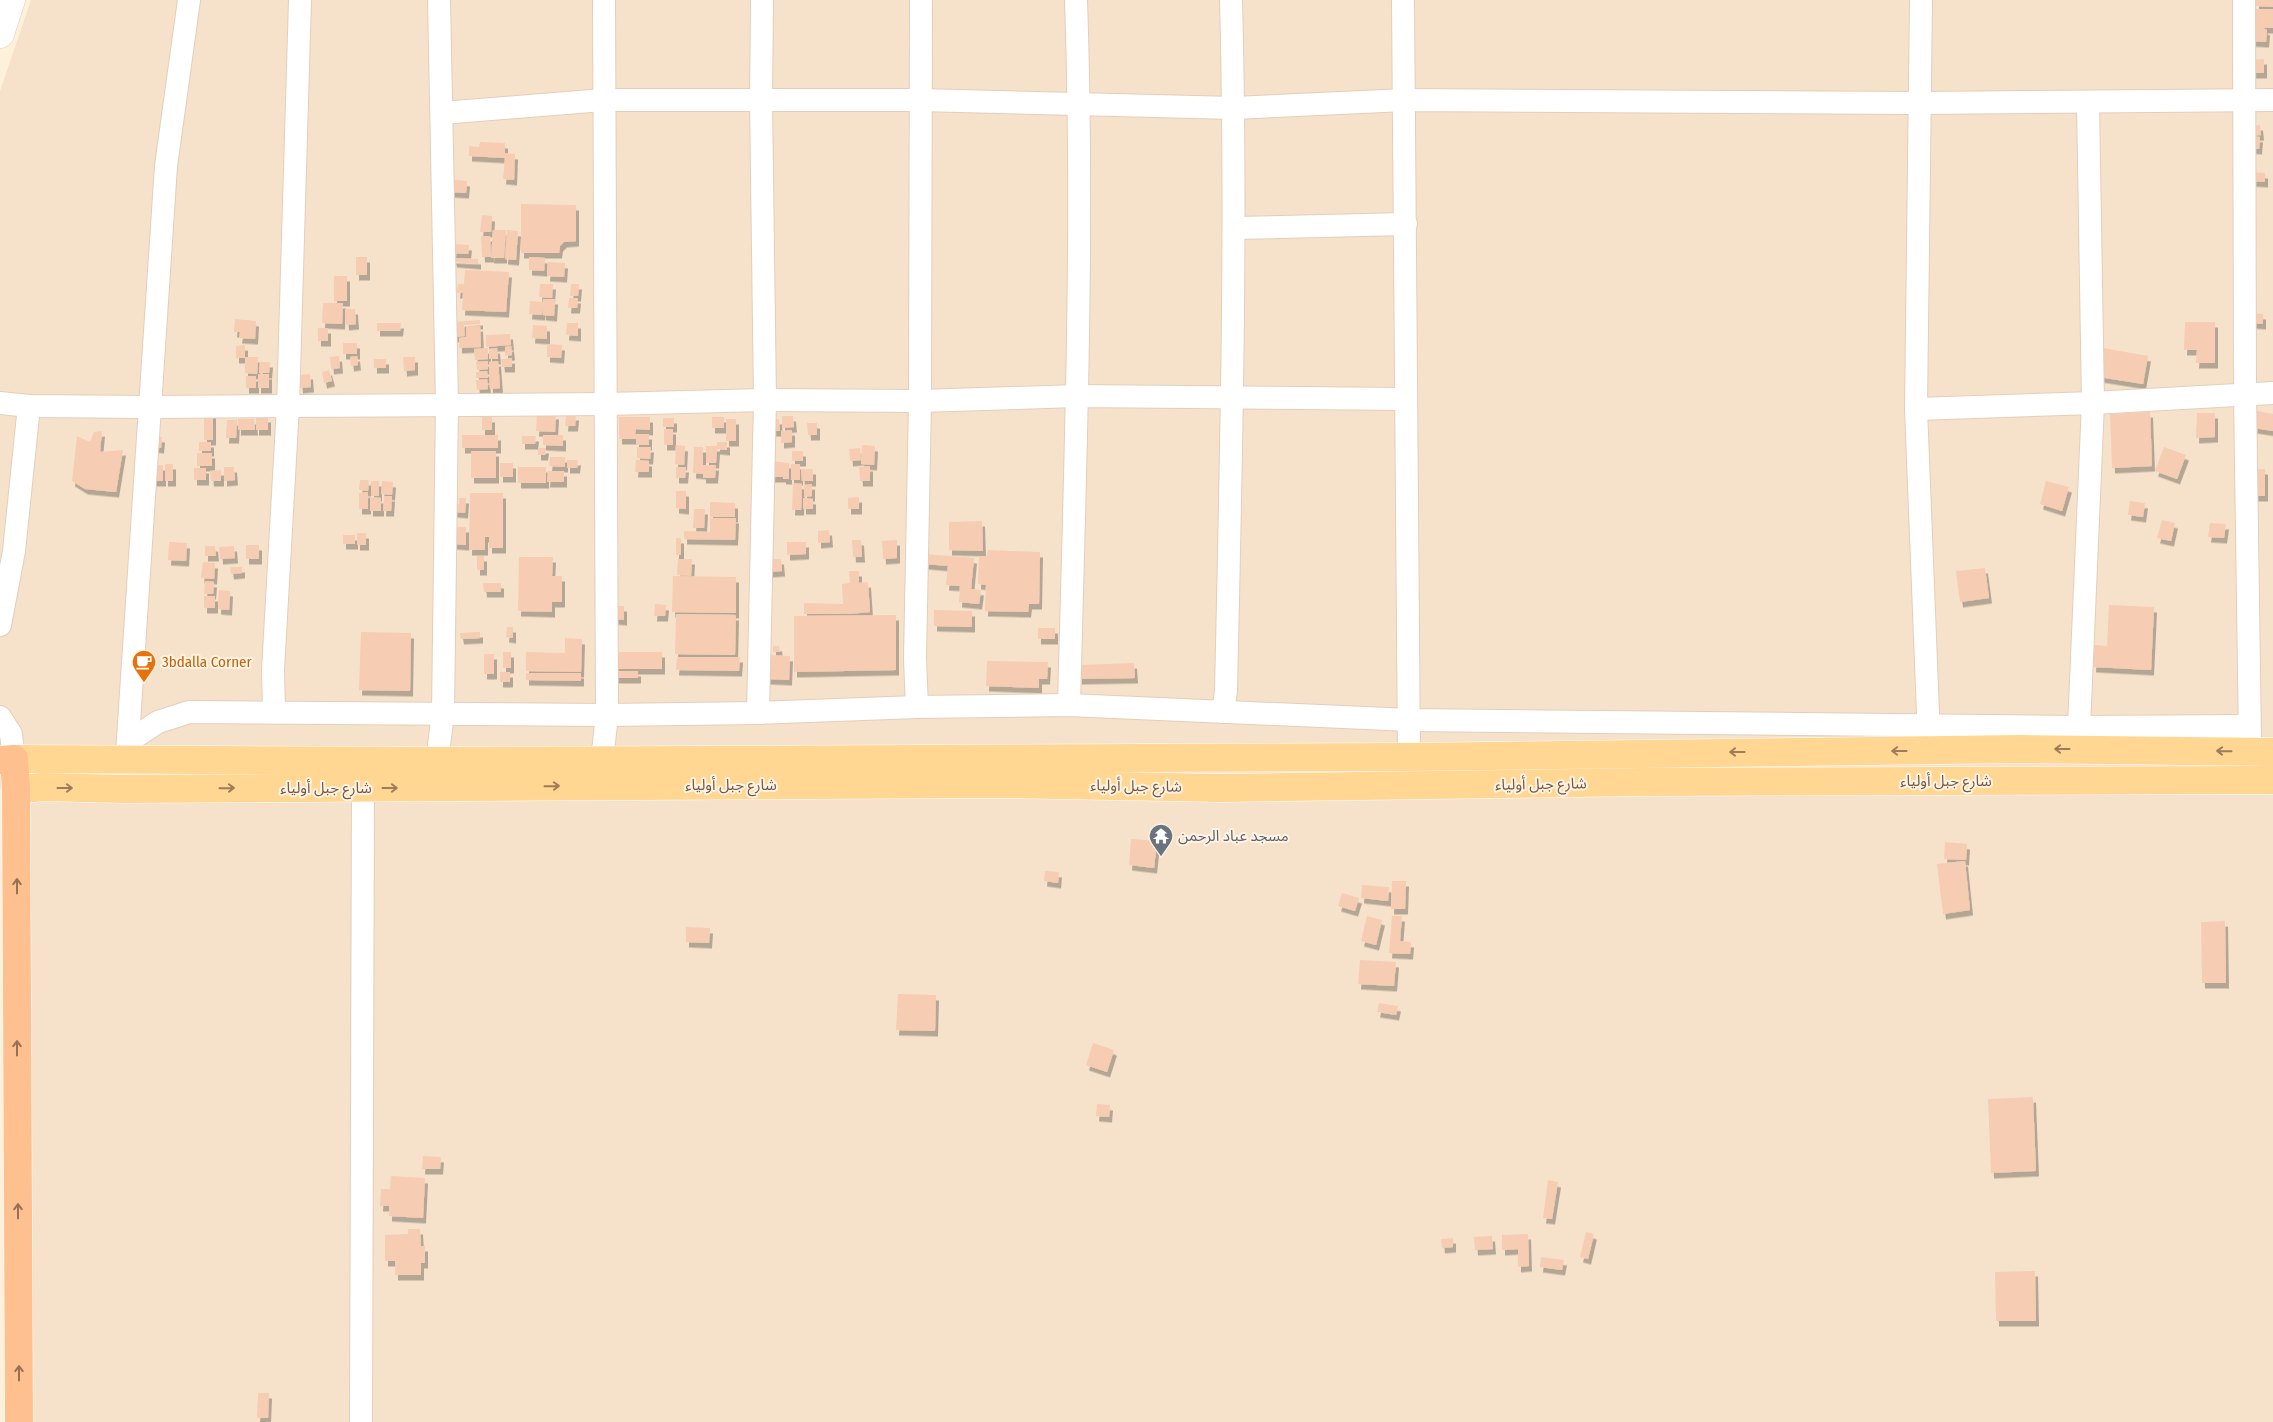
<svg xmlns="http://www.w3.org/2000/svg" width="2273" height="1422" font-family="'Fira Sans Condensed','Noto Sans Arabic',sans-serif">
	<defs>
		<filter id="shadow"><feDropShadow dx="3" dy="5.5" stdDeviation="0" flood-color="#0004"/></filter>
	</defs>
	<rect width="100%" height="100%" fill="#fef1dc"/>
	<path fill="#f6e2ca" d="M31 0H2273V1422H33L28 823 0 788V91Z"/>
	<g fill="#f6ccb2" filter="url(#shadow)">
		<path d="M2256 0H2273V7L2256 6Z"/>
		<path d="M2245 9H2273V28H2263L2267 30 2266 42 2245 41Z"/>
		<path d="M2264 59V73H2247V60Z"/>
		<path d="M2260 125 2261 135 2248 136V126Z"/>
		<path d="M2246 136 2260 137 2259 149 2245 148Z"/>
		<path d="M480 142 505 143V153L515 154 514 180 503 179 505 158 469 156V146L479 147Z"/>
		<path d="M2248 172 2265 173V182L2248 181Z"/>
		<path d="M449 179 467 181 466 193 448 192Z"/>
		<path d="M521 204 576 205V241L564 242 560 246 559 253H521Z"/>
		<path d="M482 215 492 216 491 232H480Z"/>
		<path d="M493 230H506L504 258H491Z"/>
		<path d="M507 230 518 231 516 260 505 259Z"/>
		<path d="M481 236H490L491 257H482Z"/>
		<path d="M454 244 469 245 468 254 453 253Z"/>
		<rect x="356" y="257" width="11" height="18"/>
		<path d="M529 257 545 258 544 271 529 270Z"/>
		<path d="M453 258 478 259V264L454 262Z"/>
		<path d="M548 262 565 263 564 277 547 276Z"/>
		<path d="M465 270 509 272 506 312 462 310 463 293H457L458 284H464Z"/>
		<rect x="334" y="276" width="13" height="25"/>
		<path d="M540 284H553L552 298 539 297Z"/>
		<path d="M571 284H579L578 296H570Z"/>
		<path d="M569 298H578L577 308H568Z"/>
		<path d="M543 299H555L554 316 543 315 542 309V315L529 314 530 301 543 302Z"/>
		<path d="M323 303H343L342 324 322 323Z"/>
		<path d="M345 309H355L356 324 346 325Z"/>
		<path d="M2249 313 2263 314V324L2249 323Z"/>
		<path d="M235 319 256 321 255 339 239 338 240 332H234Z"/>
		<path d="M480 320V324L464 325 465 336 454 337 453 322Z"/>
		<path d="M2185 322H2215V363H2196L2197 350H2184Z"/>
		<path d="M377 323H401L400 331H377Z"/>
		<path d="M567 323H578V336L566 335Z"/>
		<path d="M533 325 547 326V339L532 338Z"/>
		<path d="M480 326 481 347 459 348V338L466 337V327Z"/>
		<rect x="318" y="328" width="10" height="13"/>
		<path d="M510 334 511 345 486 347V335Z"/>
		<rect x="343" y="343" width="14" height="11"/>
		<path d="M547 344 562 345 561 358 547 357Z"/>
		<path d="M245 345V357H258L257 374 245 373V358H236V346Z"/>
		<path d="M511 346 512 355 505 356V347Z"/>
		<path d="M488 348V359L475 360 474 349Z"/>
		<path d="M497 348 498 359H489V349Z"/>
		<path d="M2103 348 2148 356 2143 384 2099 377Z"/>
		<path d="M339 356 340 368 331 369 330 357Z"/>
		<path d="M357 356 358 365 351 366 350 357Z"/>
		<path d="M403 357H415V370L404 371Z"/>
		<path d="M512 358V367H502L501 359Z"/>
		<rect x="374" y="359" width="12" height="9"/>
		<path d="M488 361V369L477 370 476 362Z"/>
		<path d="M498 361 500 388 490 389 489 362Z"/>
		<path d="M260 362H270L269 373H259Z"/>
		<path d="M329 370 332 381 324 383 322 372Z"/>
		<path d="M487 371 488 378H476V372Z"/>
		<rect x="258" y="374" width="11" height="14"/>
		<path d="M310 374 311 387 300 388 299 375Z"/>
		<rect x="246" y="376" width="10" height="12"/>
		<path d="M487 379 488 389 477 390 476 380Z"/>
		<path d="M2257 411 2273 414V431L2254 428Z"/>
		<rect x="204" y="412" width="9" height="28"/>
		<path d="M2150 412 2152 466 2112 468 2110 414Z"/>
		<path d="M2197 413H2215V437L2196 438Z"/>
		<path d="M537 414H556L555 432 536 431Z"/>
		<path d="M566 415H576L575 426H565Z"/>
		<path d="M782 416H793L794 427 782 428Z"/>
		<rect x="256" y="417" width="12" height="13"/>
		<rect x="482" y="417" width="10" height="13"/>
		<path d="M619 417H650V430L636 429 635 434H649V445H636V439H619Z"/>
		<rect x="712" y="417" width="12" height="11"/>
		<rect x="663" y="418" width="11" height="9"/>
		<path d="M238 419H254L255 430H238Z"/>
		<rect x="726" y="419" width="10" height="22"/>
		<path d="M768 419H779L780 431H768Z"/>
		<path d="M227 420H237L236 438H226Z"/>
		<path d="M807 423H817V435H808Z"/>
		<rect x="664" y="429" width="9" height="16"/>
		<path d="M792 430V442L781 443V431Z"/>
		<path d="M102 431 100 452 123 450 116 492 85 489 72 481 77 436 90 442 94 432Z"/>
		<rect x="462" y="435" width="36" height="13"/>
		<path d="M543 435H563V446L543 445Z"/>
		<path d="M152 436 162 437 161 448 151 447Z"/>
		<path d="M522 436H536L535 444H522Z"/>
		<rect x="199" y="442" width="12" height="9"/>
		<path d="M717 442H727V450L717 449 716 463H706V446H717Z"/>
		<path d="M676 445 685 446 684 465 675 464Z"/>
		<path d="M862 445 875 446 874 465 861 464Z"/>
		<path d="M637 447H651L650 459 637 458Z"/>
		<path d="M694 447H703V465H716L715 478H703V474L693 473Z"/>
		<path d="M2164 447 2186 455 2177 479 2155 471Z"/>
		<path d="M538 448H546L545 455H538Z"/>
		<path d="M860 448 861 460 850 461 849 449Z"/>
		<rect x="471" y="451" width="25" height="27"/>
		<rect x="792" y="451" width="11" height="10"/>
		<rect x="197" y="453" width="15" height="13"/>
		<path d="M550 457H565V467L549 466Z"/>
		<path d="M567 460H578L577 468H567Z"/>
		<path d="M636 460 649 461V472H635Z"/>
		<path d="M770 461 789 463V479H783V477H770Z"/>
		<rect x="500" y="463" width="13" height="14"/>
		<rect x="165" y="464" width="8" height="17"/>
		<rect x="791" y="464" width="9" height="16"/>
		<rect x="152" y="465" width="11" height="16"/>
		<path d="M870 466V481H860L859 467Z"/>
		<path d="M224 467H234L235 480 224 481Z"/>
		<rect x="518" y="467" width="28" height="16"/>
		<path d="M676 467H686L685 478H676Z"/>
		<rect x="194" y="468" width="12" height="12"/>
		<path d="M801 469H813V481H802Z"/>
		<rect x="2252" y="469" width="13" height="27"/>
		<path d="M221 470V481H211L210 471Z"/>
		<path d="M548 471H564V482H547Z"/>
		<path d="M360 480H369L368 491 359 490Z"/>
		<rect x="371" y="481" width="8" height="15"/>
		<path d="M382 481 393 482 392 495 381 494Z"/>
		<path d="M2046 481 2069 487 2062 511 2040 504Z"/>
		<path d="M793 483 802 484 801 510H792Z"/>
		<path d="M812 484V496L804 497V485Z"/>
		<path d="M676 491H686V509L676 508Z"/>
		<path d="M368 492V509H359V493Z"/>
		<path d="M470 493H503V548H489V537H485V550H469Z"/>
		<path d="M384 496H392L391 511H383Z"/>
		<path d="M370 497 381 498V511H370Z"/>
		<path d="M859 497V509H848V498Z"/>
		<path d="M459 498H466L465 513 454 512V504H459Z"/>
		<path d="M803 498 813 499V509H803Z"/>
		<path d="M2130 501 2145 503 2143 517 2128 515Z"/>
		<path d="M710 502 735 503V517H710Z"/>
		<path d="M694 509H705L704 528H693Z"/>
		<path d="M710 518H736L735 540 684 539V531L710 532Z"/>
		<path d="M2162 520 2175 523 2171 541 2157 538Z"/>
		<path d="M982 521 983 551 949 550V522Z"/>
		<path d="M2210 523 2226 524 2224 538 2208 537Z"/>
		<path d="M453 527H466V545L452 544Z"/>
		<path d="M829 530 830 542 818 543V531Z"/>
		<rect x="357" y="533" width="9" height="12"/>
		<rect x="343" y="535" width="12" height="9"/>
		<rect x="676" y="538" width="5" height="17"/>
		<path d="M852 540H861L862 557H853Z"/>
		<path d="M897 540V558L883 559 882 541Z"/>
		<path d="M169 542 187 543 186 561 168 560Z"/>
		<path d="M787 542H806V554L787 555Z"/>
		<rect x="246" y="545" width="13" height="14"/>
		<path d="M205 546H215L216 556H205Z"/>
		<path d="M234 546 235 558 220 559 219 547Z"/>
		<path d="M988 550 1040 552 1039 604H1029L1028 612 985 611 986 585 978 584 979 556H987Z"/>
		<path d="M926 554 974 558 971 589 981 590 979 604 959 602 960 586 946 585 948 566 925 564Z"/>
		<rect x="477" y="556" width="7" height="14"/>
		<path d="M519 557H553L552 576H562V602H552V612L518 611Z"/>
		<path d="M678 559H692L691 576 677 575Z"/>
		<path d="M770 559H781L782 571 770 572Z"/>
		<path d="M203 562 215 563 214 579 201 578Z"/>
		<path d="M230 567H242V573L231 574Z"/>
		<path d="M1985 568 1989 598 1960 602 1956 571Z"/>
		<path d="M849 571H859V583L868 582 870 612 849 614H804V603L843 604 842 584 850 583Z"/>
		<path d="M673 576 736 577V613L672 612Z"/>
		<path d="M205 581 214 582 213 594H204Z"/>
		<path d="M483 583H501V592H484Z"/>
		<path d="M219 590 230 591 229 610 218 609Z"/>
		<rect x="204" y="596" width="11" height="12"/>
		<path d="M655 604 666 605 665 616H654Z"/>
		<path d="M2109 605 2154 607 2151 670 2093 667 2094 645 2107 646Z"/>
		<path d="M611 606H624V620L610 619Z"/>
		<path d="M934 610 972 611V627L934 626Z"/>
		<path d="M676 614 736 615 735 655 675 654Z"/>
		<path d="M896 615V670L794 672V616Z"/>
		<path d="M507 627H513V638L506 637Z"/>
		<rect x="1038" y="628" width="17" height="11"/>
		<path d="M361 632 411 633 410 691 359 690Z"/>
		<path d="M480 632V638L461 639 460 633Z"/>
		<path d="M565 638 582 639 581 672 526 671V652L565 653Z"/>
		<path d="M773 646H779L780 652H773Z"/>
		<rect x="503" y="652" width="8" height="16"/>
		<rect x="612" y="652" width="50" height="17"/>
		<rect x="484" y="654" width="10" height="20"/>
		<path d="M768 655 790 656 789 680 767 679Z"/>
		<path d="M677 657H740L739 671 676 670Z"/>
		<path d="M987 661 1048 662 1047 679H1039V688L986 686Z"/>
		<path d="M1134 663 1135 678 1079 679V665Z"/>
		<rect x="610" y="671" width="28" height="7"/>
		<rect x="500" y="672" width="10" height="10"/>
		<path d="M526 673H581V681L526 680Z"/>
		<path d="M1131 839 1157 841 1154 868 1129 865Z"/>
		<path d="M1945 842 1967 844 1966 860 1944 859Z"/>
		<path d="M1965 861 1970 910 1943 914 1937 864Z"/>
		<path d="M1045 871 1059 872 1058 883 1044 881Z"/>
		<path d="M1392 881H1406L1405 909H1391Z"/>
		<path d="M1362 885 1389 887 1388 901 1361 898Z"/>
		<path d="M1342 893 1359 898 1355 911 1338 906Z"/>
		<path d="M1367 916 1382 920 1376 945 1361 941Z"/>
		<path d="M1392 916H1402L1400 941 1411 942 1410 954 1389 953Z"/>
		<path d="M2225 921 2226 983H2202L2201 922Z"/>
		<path d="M686 927 710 928 709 943 686 942Z"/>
		<path d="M1360 960 1396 962 1394 986 1358 984Z"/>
		<path d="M898 994 936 995 935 1031 896 1030Z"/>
		<path d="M1379 1003 1398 1006 1396 1015 1377 1012Z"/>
		<path d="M1093 1043 1114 1050 1107 1072 1086 1065Z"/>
		<path d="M2033 1097 2036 1171 1991 1173 1988 1099Z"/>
		<path d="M1097 1104 1110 1105 1109 1117 1096 1116Z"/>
		<path d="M423 1156 441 1157 440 1169H422Z"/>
		<path d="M391 1176 425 1178 423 1218 389 1216V1206H380L381 1189H390Z"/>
		<path d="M1548 1180 1558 1182 1552 1219 1543 1218Z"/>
		<path d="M408 1229H420L421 1246H425V1263H421V1275H395V1261H385V1235L408 1234Z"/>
		<path d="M1586 1232 1594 1234 1588 1259 1580 1257Z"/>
		<path d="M1528 1234 1529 1266 1518 1267V1249L1502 1250V1235Z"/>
		<path d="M1492 1236 1493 1249 1475 1250 1474 1237Z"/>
		<path d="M1453 1238V1247L1442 1248 1441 1239Z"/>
		<path d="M1541 1257 1564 1260 1562 1270 1540 1267Z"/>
		<path d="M2035 1271 2036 1321H1996L1995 1272Z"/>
		<path d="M258 1393H269L268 1418H257Z"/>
	</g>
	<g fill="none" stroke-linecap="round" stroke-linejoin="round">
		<defs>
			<g id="minor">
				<path d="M1403 0 1409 757"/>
				<path d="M1921 0 1916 409 1929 739"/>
				<path d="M2244 0 2245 393 2250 741"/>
				<path d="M442 113 603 100H920L1234 108 1405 100 1919 103 2273 100"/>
				<path d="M1235 228 1406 224"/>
				<path d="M0 403 29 406 149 407 607 404 765 400 920 401 1077 396 1406 399"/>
				<path d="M1916 409 2093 403 2273 393"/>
				<path d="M0 625 14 551 29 406"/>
				<path d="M1069 705C1075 470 1084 235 1076 0"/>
				<path d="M917 707 915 659 920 401 921 0"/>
				<path d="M274 712 273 670 288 406 300 0"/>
				<path d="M1223 712 1226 691C1231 461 1237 230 1231 0"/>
				<path d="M758 713 765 400 761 100 762 0"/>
				<path d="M0 717 11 734 14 759"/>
				<path d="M2079 727 2093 403 2088 102"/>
				<path d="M129 741 158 722 189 712 607 715 758 713 917 707 1069 705 1410 720 2079 727 2248 726"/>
				<path d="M127 753 166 166 189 0"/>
				<path d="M602 760 607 715 604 0"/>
				<path d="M437 761 443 714 447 403 439 0"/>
				<path d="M361 1422 363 788"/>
			</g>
			<path id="tertiary" d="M0 34 11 0"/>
			<g id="primary">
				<path d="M14 759 437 761 1409 757 2020 749 2273 752"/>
				<path d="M16 790 42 787 124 789 998 784 1222 788 1643 782 2273 780"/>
			</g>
			<path id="trunk" d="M0 760 14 759 16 790 19 1422"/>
		</defs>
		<use href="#minor" stroke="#e4cebb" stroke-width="24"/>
		<use href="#tertiary" stroke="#e4cebb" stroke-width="29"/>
		<use href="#primary" stroke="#fff" stroke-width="29"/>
		<use href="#trunk" stroke="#fff" stroke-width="29"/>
		<use href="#minor" stroke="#fff" stroke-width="22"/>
		<use href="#tertiary" stroke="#fff" stroke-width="28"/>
		<use href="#primary" stroke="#ffd692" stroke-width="28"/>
		<use href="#trunk" stroke="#ffc090" stroke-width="28"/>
	</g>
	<defs><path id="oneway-shaft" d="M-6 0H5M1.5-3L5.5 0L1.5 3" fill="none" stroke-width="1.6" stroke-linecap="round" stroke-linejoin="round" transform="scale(1.25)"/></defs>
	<g stroke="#9e7c5b">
		<use href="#oneway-shaft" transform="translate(2062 749) rotate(-180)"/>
		<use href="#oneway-shaft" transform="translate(1899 751) rotate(180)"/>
		<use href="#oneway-shaft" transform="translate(2224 751) rotate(-179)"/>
		<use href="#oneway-shaft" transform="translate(1737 752) rotate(180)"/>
		<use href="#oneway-shaft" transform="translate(552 786) rotate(-1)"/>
		<use href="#oneway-shaft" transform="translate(65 788)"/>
		<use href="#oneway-shaft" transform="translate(227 788) rotate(-1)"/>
		<use href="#oneway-shaft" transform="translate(390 788)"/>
	</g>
	<g stroke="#987056">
		<use href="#oneway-shaft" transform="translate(17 886) rotate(-90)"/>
		<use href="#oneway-shaft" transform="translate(17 1048) rotate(-90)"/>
		<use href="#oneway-shaft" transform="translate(18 1211) rotate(-90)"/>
		<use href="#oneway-shaft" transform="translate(19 1373) rotate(-90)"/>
	</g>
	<defs>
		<symbol id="cafe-pin" viewBox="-11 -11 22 30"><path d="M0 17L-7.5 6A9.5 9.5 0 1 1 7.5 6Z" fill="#e8710a" stroke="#fff4e4"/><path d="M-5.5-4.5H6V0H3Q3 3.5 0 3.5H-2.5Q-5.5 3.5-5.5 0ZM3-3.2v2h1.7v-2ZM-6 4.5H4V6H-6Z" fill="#fff"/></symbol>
		<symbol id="temple-pin" viewBox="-11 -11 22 30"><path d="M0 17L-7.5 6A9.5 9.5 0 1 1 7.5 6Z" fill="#6b7280" stroke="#fff4e4"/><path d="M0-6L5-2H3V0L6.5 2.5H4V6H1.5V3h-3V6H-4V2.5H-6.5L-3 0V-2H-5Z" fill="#fff"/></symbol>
	</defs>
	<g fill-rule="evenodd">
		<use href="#cafe-pin" x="130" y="648" width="28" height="38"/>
		<use href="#temple-pin" x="1147" y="822" width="28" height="38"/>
	</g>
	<g text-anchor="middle" stroke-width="4" stroke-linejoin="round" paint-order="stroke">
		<g font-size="15" fill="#c56008" stroke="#fff4e4" text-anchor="start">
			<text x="162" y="667">3bdalla Corner</text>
		</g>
		<g font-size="15" fill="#755543" stroke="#fff4e4">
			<text x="1946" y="786">شارع جبل أولياء</text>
			<text transform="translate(1541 784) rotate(-1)" y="5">شارع جبل أولياء</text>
			<text x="731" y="790">شارع جبل أولياء</text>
			<text transform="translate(1136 786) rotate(1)" y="5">شارع جبل أولياء</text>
			<text x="326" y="793">شارع جبل أولياء</text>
		</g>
		<g font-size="15" fill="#5b616d" stroke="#fff4e4" text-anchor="start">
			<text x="1178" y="841">مسجد عباد الرحمن</text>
		</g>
	</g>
</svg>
